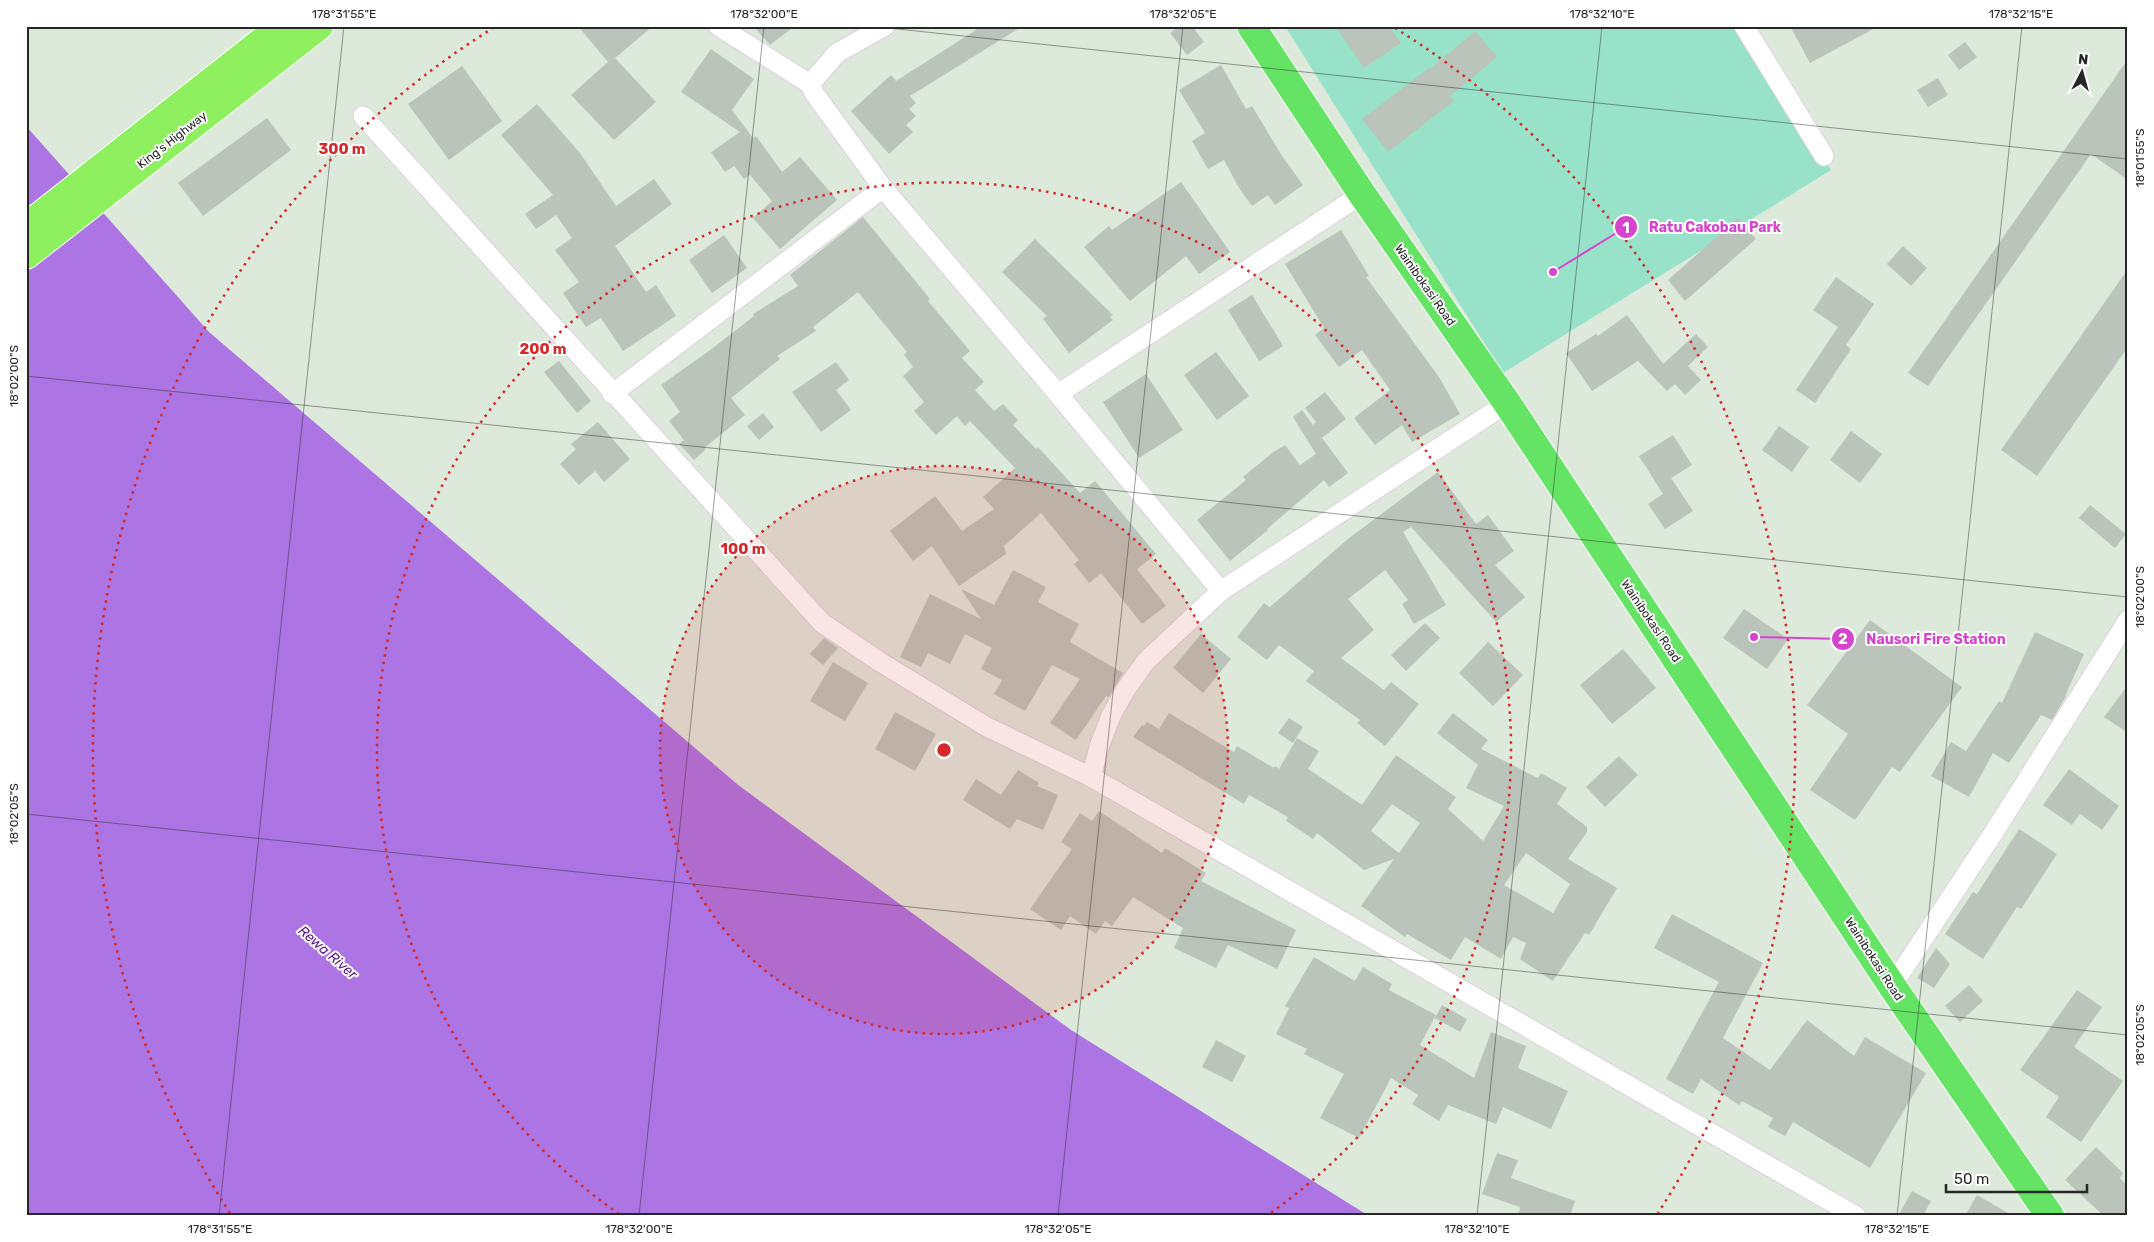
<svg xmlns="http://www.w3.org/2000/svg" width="2154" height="1242" font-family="Rubik,sans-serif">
	<rect width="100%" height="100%" fill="#dde9da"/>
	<path fill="#97e2c9" d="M1285 26H1741L1831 170 1503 373Z"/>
	<path fill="#ac75e3" d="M26 126 209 332 737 784 1071 1030 1369 1216H26Z"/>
	<g fill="#bbc4ba" fill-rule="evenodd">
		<path d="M578 26H653L615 58 656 102 614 140 571 95 608 62Z"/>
		<path d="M753 26H795L770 45Z"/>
		<path d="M982 26H1023L910 96 916 103 909 109 916 116 906 125 913 132 889 154 851 111 891 75 896 81Z"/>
		<path d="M1180 26H1192L1204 42 1187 55 1170 33Z"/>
		<path d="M1335 26H1389L1401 43 1364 68Z"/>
		<path d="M1790 26H1879L1810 63Z"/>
		<path d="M1475 31 1497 57 1450 96 1454 101 1388 152 1362 119 1429 68 1430 69Z"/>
		<path d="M1965 42 1977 57 1959 70 1948 55Z"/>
		<path d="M711 49 754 79 732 110 753 138 756 136 782 172 800 157 837 200 780 249 753 218 772 201 750 175 744 179 734 166 725 172 711 152 740 132 681 92Z"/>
		<path d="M2128 59V180L2091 154 1928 386 1908 373Z"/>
		<path d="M1221 65 1246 109 1252 106 1282 156 1303 185 1275 205 1268 195 1252 206 1239 188 1224 160 1208 169 1192 141 1205 133 1179 90Z"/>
		<path d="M462 66 502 121 449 160 408 104Z"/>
		<path d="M1938 78 1948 95 1928 107 1917 90Z"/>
		<path d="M537 104 580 153 616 206 654 179 672 204 615 246 646 292 656 285 676 316 623 351 601 318 586 327 563 293 579 282 555 250 572 238 556 215 536 229 525 214 553 195 501 135Z"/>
		<path d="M267 118 291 150 203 216 178 183Z"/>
		<path d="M1181 182 1230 252 1199 274 1186 256 1130 301 1084 247 1109 226 1112 230Z"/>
		<path d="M863 217 930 299 928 301 970 351 962 358 984 382 975 390 994 411 1003 404 1018 420 1013 425 1036 449 1038 447 1080 493 1095 481 1156 554 1137 569 1166 606 1142 624 1101 573 1089 583 1074 564 1079 560 1041 513 1004 546 1006 554 959 586 932 546 913 561 890 531 935 496 962 531 994 509 983 497 1015 468 970 421 965 426 957 416 936 435 914 411 924 402 903 376 913 367 904 355 907 352 858 292 813 327 816 331 777 356 780 359 731 398 745 415 704 448 706 449 694 460 679 444 684 440 669 421 680 412 661 385 713 348 754 316 753 314 798 286 790 275Z"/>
		<path d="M1738 218 1756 239 1685 301 1668 280Z"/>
		<path d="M1341 230 1369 276 1366 277 1439 377 1460 414 1412 442 1402 425 1375 445 1354 418 1390 390 1362 350 1339 367 1315 335 1324 328 1285 264Z"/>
		<path d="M724 235 747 268 712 293 689 260Z"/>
		<path d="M1035 239 1113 315 1110 317 1113 320 1069 353 1043 319 1047 316 1002 272Z"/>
		<path d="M1903 246 1927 268 1911 286 1887 264Z"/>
		<path d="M2128 269V347L2037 476 2001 450Z"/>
		<path d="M1836 277 1874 304 1846 345 1851 349 1815 403 1796 390 1838 327 1813 310Z"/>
		<path d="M1252 295 1283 346 1259 361 1228 310Z"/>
		<path d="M1627 315 1663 364 1696 334 1708 347 1688 366 1701 380 1685 395 1675 384 1667 391 1638 361 1592 391 1566 353 1596 334 1598 336Z"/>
		<path d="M1216 352 1249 396 1217 420 1184 375Z"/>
		<path d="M559 361 591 401 577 413 544 372Z"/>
		<path d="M836 362 849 380 836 390 851 410 821 432 792 392Z"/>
		<path d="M1146 374 1183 430 1139 458 1103 402Z"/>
		<path d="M1325 392 1346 419 1322 438 1348 473 1329 487 1324 480 1267 529 1268 530 1230 561 1197 520 1246 480 1243 477 1272 453 1285 445 1300 465 1316 454 1293 417 1302 410 1313 425 1316 422 1305 408Z"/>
		<path d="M763 413 774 427 759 440 747 426Z"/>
		<path d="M598 422 630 459 604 482 595 471 579 485 560 464 576 449 571 444Z"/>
		<path d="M1779 426 1809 447 1792 472 1762 450Z"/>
		<path d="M1851 431 1882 454 1860 483 1830 460Z"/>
		<path d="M1673 435 1692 465 1671 478 1693 511 1665 529 1648 504 1663 494 1639 456Z"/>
		<path d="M1438 472 1476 524 1488 515 1514 551 1495 565 1525 597 1496 622 1411 527 1403 532 1446 605 1414 624 1402 604 1408 600 1385 570 1348 599 1374 630 1341 658 1384 690 1391 682 1419 704 1385 746 1357 723 1360 720 1306 681 1314 671 1279 645 1267 660 1237 637 1264 603 1270 607 1349 538Z"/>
		<path d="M2090 505 2126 534 2115 548 2079 518Z"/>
		<path d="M1013 570 1046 587 1038 602 1079 624 1070 642 1123 673 1109 697 1106 696 1076 740 1050 723 1080 679 1052 665 1025 711 994 694 1002 680 981 669 992 648 965 634 950 664 928 653 921 667 900 657 930 594 981 619 961 589 994 605Z"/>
		<path d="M1744 609 1788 639 1767 669 1723 638Z"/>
		<path d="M1870 620 1962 687 1900 772 1892 767 1855 820 1810 790 1848 734 1807 705Z"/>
		<path d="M1425 623 1440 638 1406 671 1391 655Z"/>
		<path d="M2035 632 2084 654 2065 696H2066L2052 720 2041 715 2009 763 1993 753 1969 797 1931 776 1951 742 1966 751 1999 701 2002 703Z"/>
		<path d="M1201 634 1231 659 1203 693 1173 668Z"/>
		<path d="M824 638 838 648 823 665 810 654Z"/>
		<path d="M1488 642 1523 675 1493 706 1459 673Z"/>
		<path d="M1623 649 1656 688 1612 724 1580 685Z"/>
		<path d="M833 662 868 683 845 721 810 701Z"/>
		<path d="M2128 685V733L2104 717Z"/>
		<path d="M895 712 936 734 915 771 875 749Z"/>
		<path d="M1169 713 1234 752 1237 746 1274 768 1275 766 1279 769 1297 738 1319 751 1308 769 1362 805 1396 755 1456 797 1448 809 1483 841 1504 806 1466 788 1478 765 1437 733 1453 713 1488 740 1481 749 1538 778 1541 773 1567 788 1557 804 1587 827V832L1568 859 1617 888 1589 935 1585 933 1553 981 1520 959 1526 943 1513 937 1501 959 1465 937 1451 960 1407 934 1405 937 1361 906 1394 859 1364 870 1317 833 1313 839 1286 821 1288 817 1249 795 1244 804 1133 737 1142 725 1144 726 1147 722 1159 729ZM1392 804 1420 823 1399 853 1371 831ZM1526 853 1570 884 1553 913 1504 885Z"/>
		<path d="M1289 718 1303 727 1293 743 1278 733Z"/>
		<path d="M1619 756 1638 775 1605 807 1586 787Z"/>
		<path d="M2069 769 2119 806 2102 830 2080 814 2072 825 2043 805Z"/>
		<path d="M1018 770 1039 783 1037 786 1058 795 1043 830 1017 819 1010 829 963 800 976 779 1001 795Z"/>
		<path d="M1099 811 1162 853 1165 848 1206 873 1201 881 1296 930 1277 969 1228 945 1216 968 1174 948 1183 928 1133 897 1112 926 1105 921 1096 934 1070 916 1061 930 1030 909 1072 849 1061 842 1080 813 1092 821Z"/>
		<path d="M2019 829 2057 854 2021 909 2017 907 1983 959 1945 934 1973 892 1977 894Z"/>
		<path d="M1672 914 1763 963 1723 1038 1770 1070 1807 1020 1854 1056 1865 1037 1926 1073 1870 1168 1793 1122 1785 1136 1768 1127 1773 1118 1742 1101 1739 1105 1701 1079 1693 1094 1666 1079 1719 982 1654 948Z"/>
		<path d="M1936 948 1950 964 1934 988 1917 978Z"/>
		<path d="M1314 957 1355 981 1363 967 1392 984 1389 990 1436 1015 1420 1045 1474 1078 1491 1032 1526 1046 1518 1068 1568 1091 1551 1129 1503 1107 1496 1124 1448 1105 1439 1121 1412 1104 1418 1095 1391 1078 1359 1138 1320 1118 1344 1074 1304 1054 1307 1049 1276 1034 1289 1008 1285 1006Z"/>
		<path d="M1969 985 1983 1001 1960 1022 1945 1006Z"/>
		<path d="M2077 990 2102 1007 2074 1047 2123 1081 2081 1142 2046 1117 2059 1097 2020 1070Z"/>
		<path d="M1442 1005 1467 1019 1460 1032 1435 1018Z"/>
		<path d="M1216 1040 1246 1056 1232 1082 1202 1067Z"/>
		<path d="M2096 1147 2123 1173 2120 1178 2128 1187V1216H2104L2065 1180Z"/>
		<path d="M1497 1153 1518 1160 1511 1178 1575 1201 1570 1216H1518L1520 1207 1482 1194Z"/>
		<path d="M1912 1191 1931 1201 1923 1216H1898Z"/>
		<path d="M1977 1195 2013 1216H1965Z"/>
	</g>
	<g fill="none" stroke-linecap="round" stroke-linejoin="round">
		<defs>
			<g id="street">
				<path d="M718 26 810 84 814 93 883 188 1058 394 1221 591"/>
				<path d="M1744 26 1824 156"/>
				<path d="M810 84 837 53 885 26"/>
				<path d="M363 116 822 623 880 662 987 727 1091 777 1856 1216"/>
				<path d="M612 394 883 188"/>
				<path d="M1058 394 1362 194"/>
				<path d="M1091 777 1100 744 1111 716 1126 689 1146 661 1221 591 1507 403"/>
				<path d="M1892 986 1994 832 2128 620"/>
			</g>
			<path id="primary" d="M1251 26 1362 194 1507 403 1892 986 2050 1216"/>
			<g id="highway">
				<path d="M26 227 282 26"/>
				<path d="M26 255 319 26"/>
			</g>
		</defs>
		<use href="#street" stroke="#dfd0df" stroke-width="21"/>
		<use href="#primary" stroke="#fff" stroke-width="30"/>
		<use href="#highway" stroke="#fff" stroke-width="30"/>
		<use href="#street" stroke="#fff" stroke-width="19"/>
		<use href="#primary" stroke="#65e365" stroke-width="28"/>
		<use href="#highway" stroke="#8eef5f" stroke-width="28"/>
	</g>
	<path fill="none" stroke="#272727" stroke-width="1" stroke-opacity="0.45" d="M869 26 2128 159M26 376 2128 597M26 814 2128 1035M219 1216 344 26M639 1216 764 26M1058 1216 1183 26M1477 1216 1602 26M1897 1216 2022 26"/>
	<circle cx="944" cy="750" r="284" fill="#d62828" fill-opacity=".12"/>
	<g fill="none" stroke="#d62828" stroke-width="2.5" stroke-dasharray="2.5 5">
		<circle cx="944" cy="750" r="284"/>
		<path d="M619 1214A567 567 0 1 1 1269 1214"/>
		<path d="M230 1213A851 851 0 0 1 493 28M1395 28A851 851 0 0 1 1658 1213"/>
	</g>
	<g text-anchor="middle" stroke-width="4" stroke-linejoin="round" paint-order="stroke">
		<g font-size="12" fill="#272727" stroke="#fff">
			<text transform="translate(172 140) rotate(-38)" y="4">King's Highway</text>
			<text transform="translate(1425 285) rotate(55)" y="4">Wainibokasi Road</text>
			<text transform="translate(1651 621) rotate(56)" y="4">Wainibokasi Road</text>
			<text transform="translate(1874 959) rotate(57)" y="4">Wainibokasi Road</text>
		</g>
		<g font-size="14" font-style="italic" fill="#5b198a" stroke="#fff">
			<text transform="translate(328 952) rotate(41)" y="5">Rewa River</text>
		</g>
	</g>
	<circle cx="944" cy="750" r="8" fill="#d62828" stroke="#fff" stroke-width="2.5"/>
	<g font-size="15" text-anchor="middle" font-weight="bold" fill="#d62828" stroke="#fff" stroke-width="4" stroke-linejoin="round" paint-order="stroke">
		<text x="342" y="154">300 m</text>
		<text x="543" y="354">200 m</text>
		<text x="743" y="554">100 m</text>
	</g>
	<path fill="none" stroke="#d644ce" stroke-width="2" d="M1553 272L1626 227M1754 637L1843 639"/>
	<g fill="#d644ce" stroke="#fff" stroke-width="2">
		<circle cx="1553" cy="272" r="5"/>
		<circle cx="1754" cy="637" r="5"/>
		<circle cx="1626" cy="227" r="12"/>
		<circle cx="1843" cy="639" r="12"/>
	</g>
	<g font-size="15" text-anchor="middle" font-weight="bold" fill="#fff">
		<text x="1626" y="233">1</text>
		<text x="1843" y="644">2</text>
	</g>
	<g font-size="14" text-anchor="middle" font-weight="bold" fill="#d644ce" stroke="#fff" stroke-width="4" stroke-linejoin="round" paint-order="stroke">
		<text x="1715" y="232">Ratu Cakobau Park</text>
		<text x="1936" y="644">Nausori Fire Station</text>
	</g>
	<rect width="2154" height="1242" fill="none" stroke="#ffffff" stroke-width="55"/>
	<g transform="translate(2082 72) rotate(6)" stroke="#ffffff" stroke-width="4" paint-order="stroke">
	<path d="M0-4L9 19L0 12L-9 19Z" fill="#272727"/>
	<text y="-8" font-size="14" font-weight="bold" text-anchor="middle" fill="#272727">N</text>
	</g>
	<path d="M1946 1184v8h141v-8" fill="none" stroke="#272727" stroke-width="2.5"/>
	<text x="1954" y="1184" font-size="15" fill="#272727" stroke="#ffffff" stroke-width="4" paint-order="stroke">50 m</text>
	<rect x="28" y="28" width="2098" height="1186" fill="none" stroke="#272727" stroke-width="2"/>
	<g font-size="12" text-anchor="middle" fill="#272727">
		<text x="344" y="18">178°31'55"E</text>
		<text x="764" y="18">178°32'00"E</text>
		<text x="1183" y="18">178°32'05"E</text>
		<text x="1602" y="18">178°32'10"E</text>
		<text x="2021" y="18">178°32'15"E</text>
		<text transform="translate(2140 158) rotate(-90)" y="4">18°01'55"S</text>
		<text transform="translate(14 376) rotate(-90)" y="4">18°02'00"S</text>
		<text transform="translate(2140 597) rotate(-90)" y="4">18°02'00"S</text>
		<text transform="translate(14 814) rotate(-90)" y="4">18°02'05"S</text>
		<text transform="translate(2140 1035) rotate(-90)" y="4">18°02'05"S</text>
		<text x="220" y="1233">178°31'55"E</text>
		<text x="639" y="1233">178°32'00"E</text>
		<text x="1058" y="1233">178°32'05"E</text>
		<text x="1477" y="1233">178°32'10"E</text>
		<text x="1897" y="1233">178°32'15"E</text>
	</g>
</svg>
